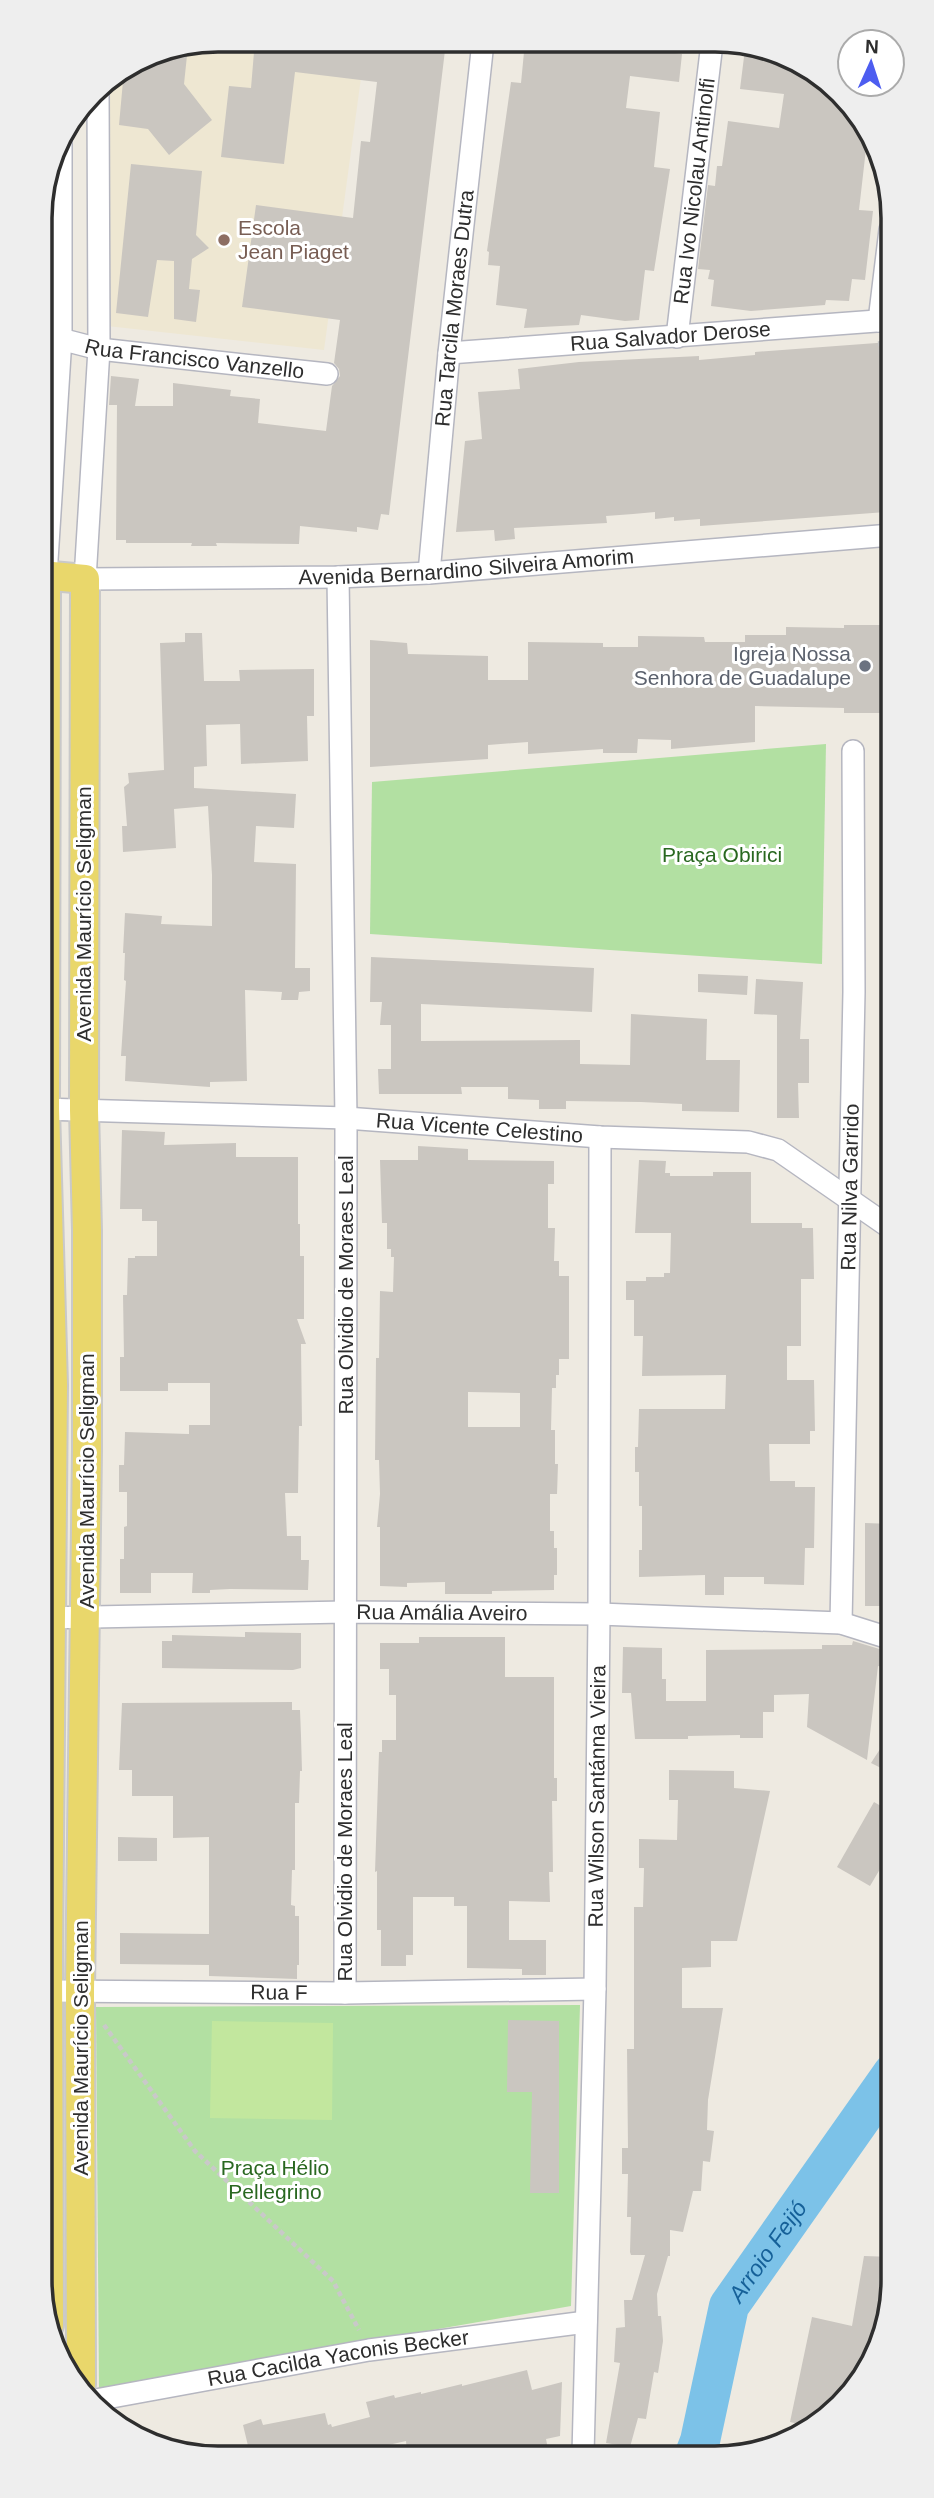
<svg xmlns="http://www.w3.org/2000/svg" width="934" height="2498" font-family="Helvetica,sans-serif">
	<rect width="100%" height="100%" fill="#eeeae1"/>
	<path fill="#eee7d2" d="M218 40 366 41 324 350 107 326 108 80 151 54Z"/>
	<g fill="#b2e0a2">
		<path d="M826 744 822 964 370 934 372 782Z"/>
		<path d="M580 2005 571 2306 99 2388 96 2007Z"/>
	</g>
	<path fill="#c2e79e" d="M212 2021 333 2023 332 2120 210 2118Z"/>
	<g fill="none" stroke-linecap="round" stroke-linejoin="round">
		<path stroke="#7cc2e8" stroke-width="40" id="s1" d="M695 2454 700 2441 729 2306 893 2073"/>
	</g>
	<g fill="#cac6c0" fill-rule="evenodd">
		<path d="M255 40 446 42 389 515 381 514 378 530 357 527V532L300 526 299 544 216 543 217 546H191L192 543H126V540H116L117 405H109L111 376 139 379 135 406H173V383L231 390 230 396 260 399 258 423 326 431 332 386 340 376 339 369 334 363 340 320 242 307 256 205 353 218 361 141 370 142 377 82 295 72 284 164 221 157 229 86 251 88Z"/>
		<path d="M525 42 669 43 668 52 682 54 679 82 630 76 626 108 660 112 654 167 670 169 654 271 645 270 639 320 625 321 581 315 579 325 524 328 527 309 496 305 500 266 488 265 489 252 487 251 511 82 521 83Z"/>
		<path d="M188 46 184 84 212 120 169 155 148 129 119 125 124 70 151 54Z"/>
		<path d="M745 49 766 52 842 93 867 140 859 210 873 211 865 280 852 279 849 301 826 300 825 305 751 311 711 306 714 280 708 279 710 270 698 269 708 185 715 186 717 166H722L728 121 779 128 784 94 740 89Z"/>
		<path d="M131 164 202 171 196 235 209 248 192 259 189 289 200 290 196 322 174 319V261L157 260 148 317 116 313Z"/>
		<path d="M890 342 891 451 882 452 886 512 700 526V519L674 521V517L655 519V512L633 514 606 516 607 523 514 528 515 539 495 541 494 530 456 532 465 441 482 439 478 392 520 389 518 369 579 362 699 356V360L755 355V352Z"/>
		<path d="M844 625H891V707H885V713H844V708L755 706V742L671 749V740L638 739 637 753H603V749L528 754V742L488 745V759L370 767V640L407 643 408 654 488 656V680H528V642L603 643V647H638V636L704 637 705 642H745V635H786V627L844 628Z"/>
		<path d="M185 633H202L204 681H240L239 670 314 669V716H307L308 761 241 764 240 724 206 725 207 766 194 767V788L296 794 294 828 256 826 254 862 296 864 295 968H310V991L299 992 298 1000H281L282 992 245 990 247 1081 210 1082V1087L125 1081 126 1056H121L126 981 124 980 125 953H123L125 913 162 916 161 924 212 926V875L208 806 174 809 176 848 123 852 122 826H127L124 787 129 783 128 773 164 770 160 643 185 642Z"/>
		<path d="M371 957 594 968 592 1012 421 1004V1041L580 1040V1064L630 1065 631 1014 707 1019 706 1060H740L739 1112 682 1111V1104L641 1102 566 1101V1109H539V1100L508 1099V1087H461L462 1094H379L378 1069H391V1025H380L382 1002H370Z"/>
		<path d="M698 974 748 976 747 995 698 992Z"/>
		<path d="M756 979 803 982 800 1039H809V1083H798L799 1118H777V1015L754 1014Z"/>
		<path d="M122 1130 165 1132 164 1145 236 1143V1157H298V1224H300V1256H304V1319H297L306 1344H301L302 1426H299L298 1493H285L287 1536H301V1560H309L308 1590 230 1589 210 1590V1593H192L193 1573H151V1593H120V1559H124V1527L127 1526V1492H119V1465H124L125 1432 189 1434V1425H210V1383H168V1391H120V1357H124L123 1295H127L128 1258H135V1256H157V1221H142V1209H120Z"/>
		<path d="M418 1146 468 1149V1160L554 1161V1184H548V1228H555L554 1261H559V1276H569V1359H559V1375H556V1388H552L551 1430H555V1464H558L557 1494H550V1531H554V1548H557V1575H554V1590L492 1591V1594H445V1582L407 1583V1587L380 1586V1527H377L380 1494 379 1460H375L376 1358H379L380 1291 393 1292 394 1257H391V1249H387V1223H382L380 1160H418ZM468 1392 520 1393V1427H468Z"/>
		<path d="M639 1160 666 1161 665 1173H670V1176H713V1172H751V1223H802V1228H813L814 1279H801V1346H787V1380H814L815 1431H810V1444H769L770 1481H795V1487H815L814 1548H805L804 1585 764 1584V1577H724V1595H705V1575L639 1577V1550H642V1506H639V1472H635V1447H638L639 1409H725L726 1375 642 1376 643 1336H634V1300H626V1281H646V1277H664V1273H670L671 1233H635Z"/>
		<path d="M865 1523 892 1524V1606H865Z"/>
		<path d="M245 1632 301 1633V1668L293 1670 162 1668V1641H172V1635L245 1637Z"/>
		<path d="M419 1637H505V1677H554V1778H557V1801H552L553 1872H549L550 1902 509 1901V1940H546V1975H522V1969L467 1968V1906H454V1897H413V1955H406V1966H381V1930H377V1871L375 1872 379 1752H382V1740H396V1695H389V1669H380V1643H419Z"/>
		<path d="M853 1641 886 1651 882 1667 878 1666 867 1760 807 1727 809 1694 774 1695V1712H763V1738H740V1735L688 1736V1739H635L631 1693H622L623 1647 662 1648V1679H666V1701H706V1650L822 1649V1645H852Z"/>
		<path d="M292 1702V1710H300L301 1736 302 1771H300L299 1803H295V1870H292L291 1905 295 1906V1916H299V1965H297V1979L209 1976V1965L120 1964V1933L209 1934V1837L173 1838V1796H132V1770H119L122 1703Z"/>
		<path d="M893 1729V1774L871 1763Z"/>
		<path d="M669 1770 734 1771V1788L770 1791 737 1941H711V1967L682 1968V2008H723L708 2100 707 2130 714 2131 710 2162 703 2161 701 2191H693L683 2232 670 2230V2256H668L657 2294 658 2316H661L663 2341 658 2373 654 2372 646 2419 638 2418 630 2447 606 2443 620 2363 614 2362 616 2328 625 2327 624 2300H632L645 2255H631L630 2252 631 2217H627L628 2174H622V2148H628L627 2049H634V1907H643L644 1868H639V1839L677 1840 678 1800H669Z"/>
		<path d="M874 1802 893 1813V1847L870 1886 837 1867Z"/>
		<path d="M118 1837 157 1838V1861H118Z"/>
		<path d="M508 2020 559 2021V2193H530L532 2092H507Z"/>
		<path d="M864 2256 893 2257V2291L880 2347 850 2397 813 2427 790 2422 812 2317 852 2326Z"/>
		<path d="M527 2370 532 2390 562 2382 560 2436 546 2439 549 2454H407L406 2441 362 2451 363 2454H250L243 2425 261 2419 263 2425 325 2413 328 2425 331 2424 332 2427 370 2417 366 2402 394 2395 395 2398 421 2392V2394L462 2384V2386Z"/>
	</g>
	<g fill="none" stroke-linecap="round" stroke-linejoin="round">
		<defs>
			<g id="minor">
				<path id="s2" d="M98 88 99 349 85 579 338 577 429 573 891 535"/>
				<path d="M879 321 890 230"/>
				<path id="s3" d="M41 334 99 349 327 374"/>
				<path id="s4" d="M677 337 712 43"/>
				<path id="s5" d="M449 353 890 320"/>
				<path id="s6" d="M429 573 449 353 483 42"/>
				<path d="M46 576 61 338V136"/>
				<path d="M338 577 346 1118 345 1993"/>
				<path id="s7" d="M42 1109 346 1118 600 1137 748 1142 778 1150 892 1229"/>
				<path id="s8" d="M43 1618 345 1612 599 1614 841 1623 892 1639"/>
				<path id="s9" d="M841 1623 854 992 853 751"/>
				<path id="s10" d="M48 1991 345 1993 595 1989"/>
				<path id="s11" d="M90 2401 369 2350 586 2322"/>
				<path id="s12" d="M583 2454 595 1989 599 1614 600 1137"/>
			</g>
			<g id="major">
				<path d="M41 575 85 579 84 1110 87 1231V1450L80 1991 81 2384"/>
				<path d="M46 576 45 1109 53 1385 48 1958 49 2325"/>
			</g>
		</defs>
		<use href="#minor" stroke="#b5b6c0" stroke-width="24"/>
		<use href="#major" stroke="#c9c9c9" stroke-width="32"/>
		<g stroke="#c9c9c9" stroke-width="4.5" stroke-dasharray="5 3.5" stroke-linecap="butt">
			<path d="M880 341 891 459"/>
			<path d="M104 2025 195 2151 333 2281 359 2330"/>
		</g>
		<use href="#minor" stroke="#fff" stroke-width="21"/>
		<use href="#major" stroke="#e9d76b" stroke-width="28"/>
	</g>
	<circle fill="#8d6e63" stroke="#fff" stroke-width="2.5" cx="224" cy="240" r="7"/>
	<circle fill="#6b7280" stroke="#fff" stroke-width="2.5" cx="865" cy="666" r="7"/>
	<g text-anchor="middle" stroke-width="6" stroke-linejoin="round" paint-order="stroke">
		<g font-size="21" fill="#2e2e2e" stroke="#fff">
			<text dy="7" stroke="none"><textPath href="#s4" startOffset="147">Rua Ivo Nicolau Antinolfi</textPath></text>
			<text dy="7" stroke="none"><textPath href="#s6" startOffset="266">Rua Tarcila Moraes Dutra</textPath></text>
			<text dy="7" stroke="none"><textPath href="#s5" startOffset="222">Rua Salvador Derose</textPath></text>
			<text dy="7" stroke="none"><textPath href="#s3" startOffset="156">Rua Francisco Vanzello</textPath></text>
			<text dy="7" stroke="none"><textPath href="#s2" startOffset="873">Avenida Bernardino Silveira Amorim</textPath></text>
			<text transform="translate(84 914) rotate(-90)" y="7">Avenida Maurício Seligman</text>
			<text dy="7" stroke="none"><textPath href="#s7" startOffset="438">Rua Vicente Celestino</textPath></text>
			<text dy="7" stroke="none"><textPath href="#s9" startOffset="436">Rua Nilva Garrido</textPath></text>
			<text transform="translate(346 1285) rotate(-90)" y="7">Rua Olvidio de Moraes Leal</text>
			<text transform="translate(87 1481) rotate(-90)" y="7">Avenida Maurício Seligman</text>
			<text dy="7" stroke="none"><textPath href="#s8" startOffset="399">Rua Amália Aveiro</textPath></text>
			<text dy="7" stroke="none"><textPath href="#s12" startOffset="658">Rua Wilson Santánna Vieira</textPath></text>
			<text transform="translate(345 1852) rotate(-90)" y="7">Rua Olvidio de Moraes Leal</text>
			<text dy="7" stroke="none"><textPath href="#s10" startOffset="231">Rua F</textPath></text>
			<text transform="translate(81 2048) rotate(-90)" y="7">Avenida Maurício Seligman</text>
			<text dy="7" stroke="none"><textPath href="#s11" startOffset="252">Rua Cacilda Yaconis Becker</textPath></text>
		</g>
		<g font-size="21" fill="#785e54" stroke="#fff" text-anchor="start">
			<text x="238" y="235">Escola<tspan x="238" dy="24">Jean Piaget</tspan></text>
		</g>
		<g font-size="21" fill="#5b616d" stroke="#fff" text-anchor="end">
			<text x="851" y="661">Igreja Nossa<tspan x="851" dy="24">Senhora de Guadalupe</tspan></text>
		</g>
		<g font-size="21" fill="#296820" stroke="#fff">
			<text x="722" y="862">Praça Obirici</text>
			<text x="275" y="2175">Praça Hélio<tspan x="275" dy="24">Pellegrino</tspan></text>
		</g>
		<g font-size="23" font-style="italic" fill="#166199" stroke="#fff">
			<text dy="8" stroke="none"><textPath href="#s1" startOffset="219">Arroio Feijó</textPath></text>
		</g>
	</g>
	<path d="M0 0H934V2498H0ZM218 52H715A166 166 0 0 1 881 218V2280A166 166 0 0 1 715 2446H218A166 166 0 0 1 52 2280V218A166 166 0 0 1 218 52Z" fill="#eee" fill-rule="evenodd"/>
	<path fill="none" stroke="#2e2e2e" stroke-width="3.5" d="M218 52H715A166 166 0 0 1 881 218V2280A166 166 0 0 1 715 2446H218A166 166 0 0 1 52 2280V218A166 166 0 0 1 218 52Z"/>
	<g transform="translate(871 63) rotate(3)"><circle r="33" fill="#ffffff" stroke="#ababab" stroke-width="2"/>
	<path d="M0-5L12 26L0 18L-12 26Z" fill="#4d5df0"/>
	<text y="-10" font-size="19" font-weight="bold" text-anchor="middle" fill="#2e2e2e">N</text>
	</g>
</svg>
